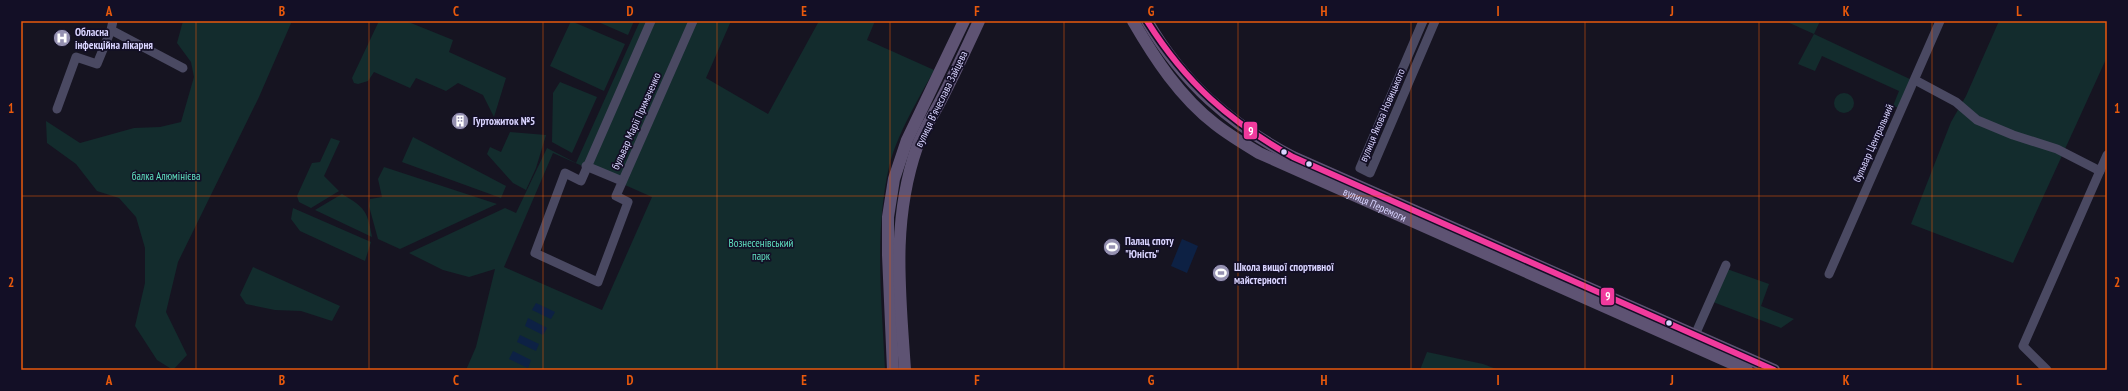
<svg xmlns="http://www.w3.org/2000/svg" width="2128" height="391" font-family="'PT Sans Narrow',sans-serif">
	<rect width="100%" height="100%" fill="#161421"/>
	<g fill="#132c2d" fill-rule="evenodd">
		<path d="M183 21H292L259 97 178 262 166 312 187 355 173 370 157 360 135 326 145 283V248L136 217 119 198 97 191 76 164 47 143 46 121 80 143 134 128 160 127 181 122 194 77 191 62 177 43Z"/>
		<path d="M379 21H406L453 40 449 52 506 78 494 117 483 95 458 83 446 91 416 78 410 88 374 72 368 81 358 84 354 83 352 78Z"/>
		<path d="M571 21 625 44 604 91 550 66Z"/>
		<path d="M596 21H634L628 35Z"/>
		<path d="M640 21H731L706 78 768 114 819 21H875L867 40 934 70C918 100 897 134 889 167 874 233 882 303 885 370H466L476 347 495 269 469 277 443 270 409 253 505 208 516 213 547 148 576 163ZM553 153 652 197 602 310 504 267Z"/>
		<path d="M1785 21H1820L1814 34 1914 81 1901 109 1893 106 1899 91 1822 56 1815 71 1798 64 1814 34Z"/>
		<path d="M1999 21H2107V57L2013 263 1911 224 1951 122 1966 96Z"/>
		<path d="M560 82 597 97 572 153 552 142 553 93Z"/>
		<circle cx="1844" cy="103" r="10"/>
		<path d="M510 132 546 135 536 168 526 190 513 183 487 154 490 147 501 152Z"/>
		<path d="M413 137 506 186 501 198 402 162Z"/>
		<path d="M331 138 340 141 324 176 339 191 311 208 299 202 297 196 312 163 320 162Z"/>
		<path d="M384 167 497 204 400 249 378 239 369 206 370 199 382 197 378 179Z"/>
		<path d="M342 194C365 208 367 210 372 237L315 210Z"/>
		<path d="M293 208 371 242 365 261 300 231 291 219Z"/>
		<path d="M253 267 340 306 332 321 301 311 275 310 246 304 240 295Z"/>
		<path d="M1727 269 1769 284 1761 306 1794 319 1781 328 1713 302Z"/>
		<path d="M1427 352 1483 364 1499 370H1420Z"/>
	</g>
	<g fill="#0d2144">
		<path d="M1182 239 1198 246 1187 273 1171 266Z"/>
		<path d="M536 303 555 312 551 319 532 310Z"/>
		<path d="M528 318 547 328 543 335 525 326Z"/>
		<path d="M520 335 539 344 536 351 517 342Z"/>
		<path d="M513 351 531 360 528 368 509 359Z"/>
	</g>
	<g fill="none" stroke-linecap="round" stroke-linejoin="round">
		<g stroke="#4a4962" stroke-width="9">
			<path d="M113 21 111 30 183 68"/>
			<path d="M651 21 581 181 565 173 535 253 598 282 628 202 616 196 693 21"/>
			<path d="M1423 21 1360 168 1370 173 1435 21"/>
			<path d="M1915 80 1956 102 1977 120 2013 135 2057 149 2100 171"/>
			<path d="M57 109 76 57 97 64 111 30"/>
			<path d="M586 166 622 181"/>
			<path d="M1829 274 1940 21"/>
			<path d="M1695 335 1726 265"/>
			<path d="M2047 370 2023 346 2107 155"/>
		</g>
		<g stroke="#5e5373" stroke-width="12">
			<path id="s1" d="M1133 21C1155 59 1180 97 1215 124 1229 135 1244 144 1259 153L1747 370"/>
			<path d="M1147 21C1183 83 1230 124 1293 157L1774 370"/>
			<path d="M893 370 888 255V217L894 179 907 140 964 21"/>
			<path d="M905 370C900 293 891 222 917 147 923 130 934 114 942 98 955 73 967 47 979 21"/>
		</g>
		<defs>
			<path id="bus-1" d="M1147 21C1186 83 1230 122 1293 157L1774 370"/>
		</defs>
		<use href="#bus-1" stroke="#130f26" stroke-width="9"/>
		<use href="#bus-1" stroke="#f13a9d" stroke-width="6"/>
	</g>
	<path fill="none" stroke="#e8590c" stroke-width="1" stroke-opacity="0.55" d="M196 21V370M369 21V370M543 21V370M717 21V370M890 21V370M1064 21V370M1238 21V370M1411 21V370M1585 21V370M1759 21V370M1932 21V370M21 196H2107"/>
	<defs>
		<symbol id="hospital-disc" viewBox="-11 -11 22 22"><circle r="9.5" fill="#9591b1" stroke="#130f26"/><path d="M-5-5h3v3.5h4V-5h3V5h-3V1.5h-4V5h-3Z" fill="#fff"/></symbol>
		<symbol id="building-disc" viewBox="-11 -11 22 22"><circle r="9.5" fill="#9591b1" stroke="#130f26"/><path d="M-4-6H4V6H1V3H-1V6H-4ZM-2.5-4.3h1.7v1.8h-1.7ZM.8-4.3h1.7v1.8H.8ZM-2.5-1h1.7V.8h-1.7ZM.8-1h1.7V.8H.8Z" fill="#fff"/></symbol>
		<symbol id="stadium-disc" viewBox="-11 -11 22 22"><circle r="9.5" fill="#9591b1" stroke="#130f26"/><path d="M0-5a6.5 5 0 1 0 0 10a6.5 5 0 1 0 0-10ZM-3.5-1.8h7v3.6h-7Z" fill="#fff"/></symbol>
	</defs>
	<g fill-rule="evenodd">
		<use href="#hospital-disc" x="52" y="28" width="20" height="20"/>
		<use href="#building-disc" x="450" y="111" width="20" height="20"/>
		<use href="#stadium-disc" x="1102" y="237" width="20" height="20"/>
		<use href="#stadium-disc" x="1211" y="263" width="20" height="20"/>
	</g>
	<g fill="#d9d4ff" stroke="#130f26" stroke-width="1.5">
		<circle cx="1284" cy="152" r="3.5"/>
		<circle cx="1309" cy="164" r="3.5"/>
		<circle cx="1669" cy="323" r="3.5"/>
	</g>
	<g text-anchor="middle" stroke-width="3.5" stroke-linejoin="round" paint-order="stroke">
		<g font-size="11" font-weight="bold" fill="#d9d4ff" stroke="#130f26" text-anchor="start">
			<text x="75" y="36">Обласна<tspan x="75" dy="13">інфекційна лікарня</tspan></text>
			<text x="473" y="125">Гуртожиток №5</text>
			<text x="1125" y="245">Палац споту<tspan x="1125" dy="13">"Юність"</tspan></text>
			<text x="1234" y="271">Школа вищої спортивної<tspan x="1234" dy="13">майстерності</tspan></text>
		</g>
		<g font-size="11" fill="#d9d4ff" stroke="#130f26">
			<text transform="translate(941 99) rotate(-64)" y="4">вулиця Вʼячеслава Зайцева</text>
			<text transform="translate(1382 115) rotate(-67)" y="4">вулиця Якова Новицького</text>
			<text transform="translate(636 121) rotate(-66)" y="4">бульвар Марії Примаченко</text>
			<text transform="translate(1873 143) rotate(-66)" y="4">бульвар Центральний</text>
			<text dy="4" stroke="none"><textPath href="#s1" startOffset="312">вулиця Перемоги</textPath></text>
		</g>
		<g font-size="11" fill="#5fe0c0" stroke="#130f26">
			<text x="166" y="180">балка Алюмінієва</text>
			<text x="761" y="247">Вознесенівський<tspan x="761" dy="13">парк</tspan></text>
		</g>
	</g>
	<g stroke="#130f26" stroke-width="1.5">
		<rect x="1243" y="121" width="15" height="19" rx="4" fill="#f13a9d"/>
		<rect x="1600" y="287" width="15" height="19" rx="4" fill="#f13a9d"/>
	</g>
	<g font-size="11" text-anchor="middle" font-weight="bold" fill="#fff">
		<text x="1251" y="135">9</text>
		<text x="1608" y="300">9</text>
	</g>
	<rect width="2128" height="391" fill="none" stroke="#130f26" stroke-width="44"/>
	<rect x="22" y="22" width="2084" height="347" fill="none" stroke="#e8590c" stroke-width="1.5"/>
	<g font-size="13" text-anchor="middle" font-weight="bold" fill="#e8590c">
		<text x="109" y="16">A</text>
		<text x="282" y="16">B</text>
		<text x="456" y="16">C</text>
		<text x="630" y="16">D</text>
		<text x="804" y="16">E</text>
		<text x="977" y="16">F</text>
		<text x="1151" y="16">G</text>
		<text x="1324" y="16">H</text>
		<text x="1498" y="16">I</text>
		<text x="1672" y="16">J</text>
		<text x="1846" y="16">K</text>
		<text x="2019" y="16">L</text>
		<text x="11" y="113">1</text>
		<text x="2117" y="113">1</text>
		<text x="11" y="287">2</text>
		<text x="2117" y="287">2</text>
		<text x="109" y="385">A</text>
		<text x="282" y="385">B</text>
		<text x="456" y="385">C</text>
		<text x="630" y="385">D</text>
		<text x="804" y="385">E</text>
		<text x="977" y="385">F</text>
		<text x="1151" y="385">G</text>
		<text x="1324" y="385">H</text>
		<text x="1498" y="385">I</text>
		<text x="1672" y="385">J</text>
		<text x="1846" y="385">K</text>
		<text x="2019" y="385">L</text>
	</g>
</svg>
